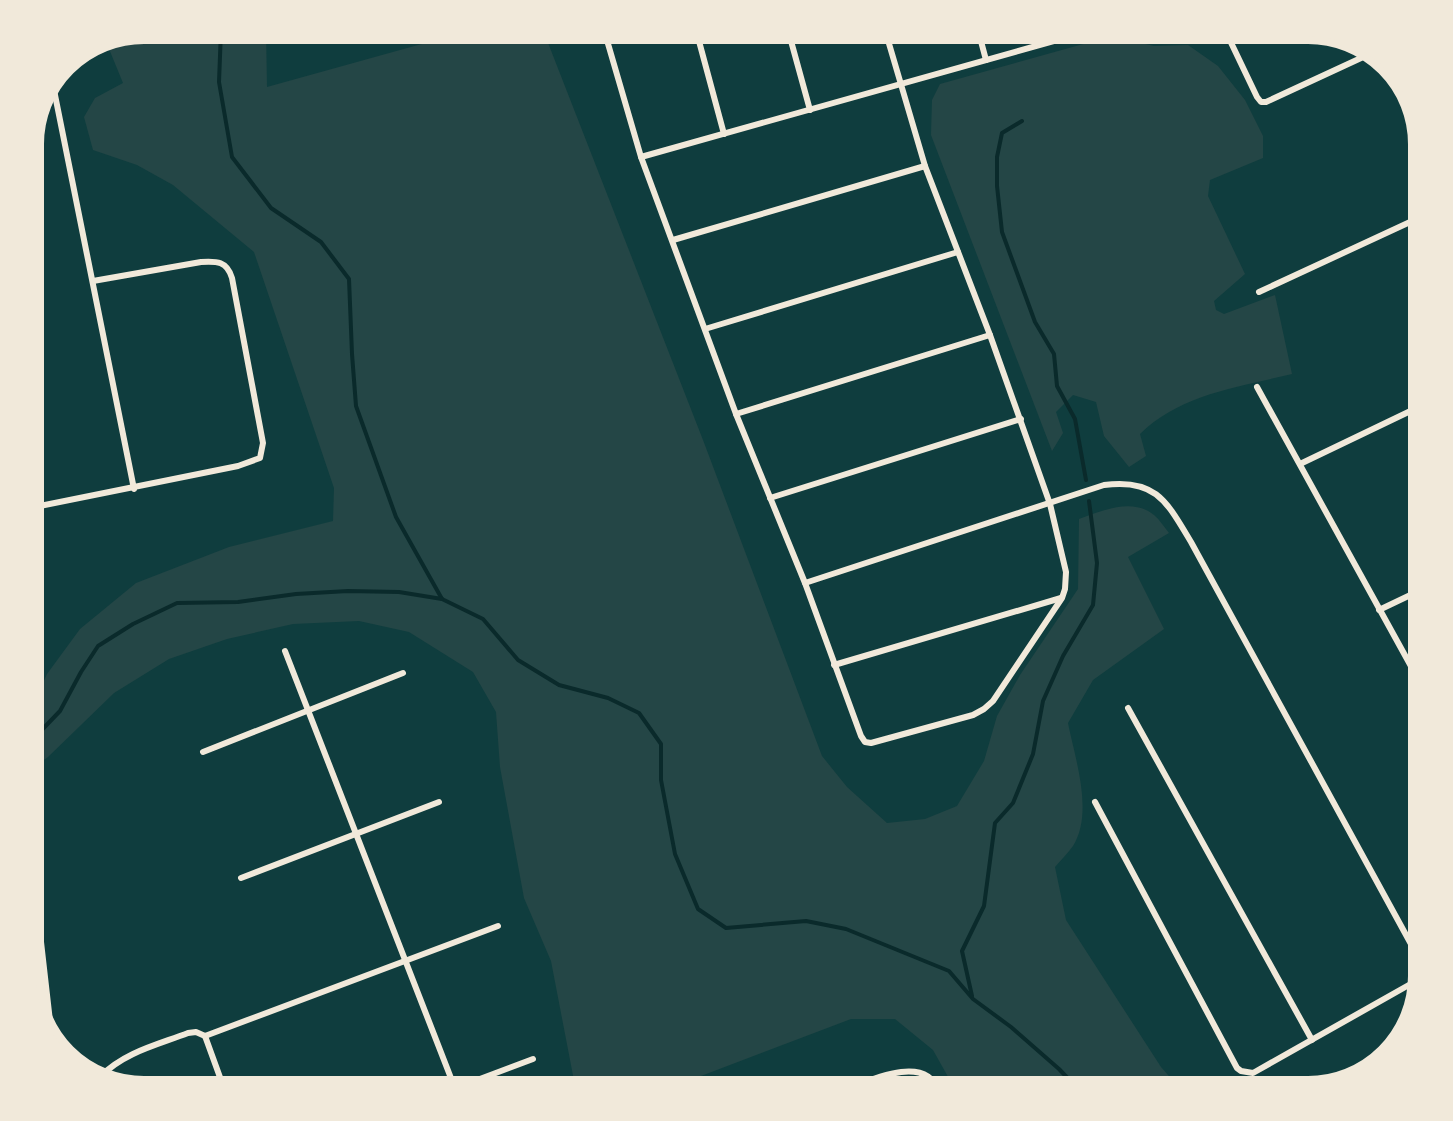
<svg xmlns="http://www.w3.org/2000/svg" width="1453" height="1121" font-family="'Roboto Condensed',sans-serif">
	<rect width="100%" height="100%" fill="#0f3d3e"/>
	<g fill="#244646">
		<path d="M145 30H266L267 87 472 30H543L703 440 822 756 847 787 887 823 925 819 957 806 984 761 997 716 1020 675 1078 589 1079 519C1102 511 1132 497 1154 515 1160 520 1164 527 1169 533L1128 557 1164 629 1093 680 1068 723C1075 759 1094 812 1073 846 1068 853 1061 860 1055 867L1066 920 1161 1067 1182 1091H956L933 1050 895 1019H851L701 1076 694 1091H576L551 961 524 898 500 767 496 712 473 672 409 632 359 621 293 624 227 639 169 659 114 693 48 757 30 770V703L34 702 47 674 80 629 136 583 229 547 333 521 334 488 254 252 173 185 137 165 93 150 84 117 95 98 123 83 107 44Z"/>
		<path d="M1112 36 1154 46 1188 45 1218 66 1245 100 1263 136V158L1210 180 1208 196 1245 274 1214 301 1216 310 1224 314 1275 295 1292 374C1239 387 1180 394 1140 434L1146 456 1129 467 1104 436 1096 402 1073 395 1056 412 1063 433 1052 451 931 135 932 100 940 84Z"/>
	</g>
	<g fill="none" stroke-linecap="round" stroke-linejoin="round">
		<g stroke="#0a2a2b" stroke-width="4">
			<path d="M221 30 219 82 232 157 271 208 321 242 349 279 352 354 356 406 396 517 442 599 483 619 518 660 559 685 608 698 639 713 661 744V780L675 854 698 909 726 928 806 921 846 929 949 971 973 999 1011 1027 1059 1069 1080 1091"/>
			<path d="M1022 121 1002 133 997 157V186L1002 232 1035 322 1054 354 1057 386 1075 419 1086 480"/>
			<path d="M30 738 36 736 60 711 81 672 98 646 133 624 177 603 238 602 296 594 348 591 399 592 442 599"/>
			<path d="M972 996 962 951 984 906 995 823 1013 803 1033 754 1043 701 1063 656 1093 605 1097 563 1089 501"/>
		</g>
		<g stroke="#f1e9da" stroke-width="6">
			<path d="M604 30 641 157 736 414 805 583 861 736 865 742 871 743 973 715 984 709 993 701 1062 598 1065 589 1066 572 1050 504 990 335 925 166 885 30"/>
			<path d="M696 30 724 134"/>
			<path d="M788 30 810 110"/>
			<path d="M978 30 986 60"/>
			<path d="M1225 30 1257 97 1261 102H1266L1374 52"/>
			<path d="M323 34 335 30"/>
			<path d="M52 80 134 489"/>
			<path d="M641 157 1093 30"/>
			<path d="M673 240 925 166"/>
			<path d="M1259 292 1423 216"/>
			<path d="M705 329 958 252"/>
			<path d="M1257 387 1423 688"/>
			<path d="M736 414 990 335"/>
			<path d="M1300 464 1423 405"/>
			<path d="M770 498 1021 419"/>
			<path d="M30 508 238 466 260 458 263 443 232 278C227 261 217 261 201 262L93 281"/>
			<path d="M805 583 1104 485C1156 478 1167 502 1191 542L1423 966"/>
			<path d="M1379 610 1423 589"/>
			<path d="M285 651 456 1091"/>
			<path d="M834 665 1061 598"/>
			<path d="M1128 708 1312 1040"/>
			<path d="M203 752 403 673"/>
			<path d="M1095 802 1237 1068 1241 1071 1253 1073 1423 977"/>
			<path d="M30 869 40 933 52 1039"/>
			<path d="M241 878 439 802"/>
			<path d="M205 1036 225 1091"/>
			<path d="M101 1076C125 1052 157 1045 188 1033L196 1032 205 1036 498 926"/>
			<path d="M448 1091 533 1059"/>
			<path d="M842 1091C866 1082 926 1052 938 1091"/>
		</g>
	</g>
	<path d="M0 0H1453V1121H0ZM144 40H1308A104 104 0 0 1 1412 144V976A104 104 0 0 1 1308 1080H144A104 104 0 0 1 40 976V144A104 104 0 0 1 144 40Z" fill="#f1e9da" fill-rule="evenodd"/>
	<path fill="none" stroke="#f1e9da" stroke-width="8" d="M144 40H1308A104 104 0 0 1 1412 144V976A104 104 0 0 1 1308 1080H144A104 104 0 0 1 40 976V144A104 104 0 0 1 144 40Z"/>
</svg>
